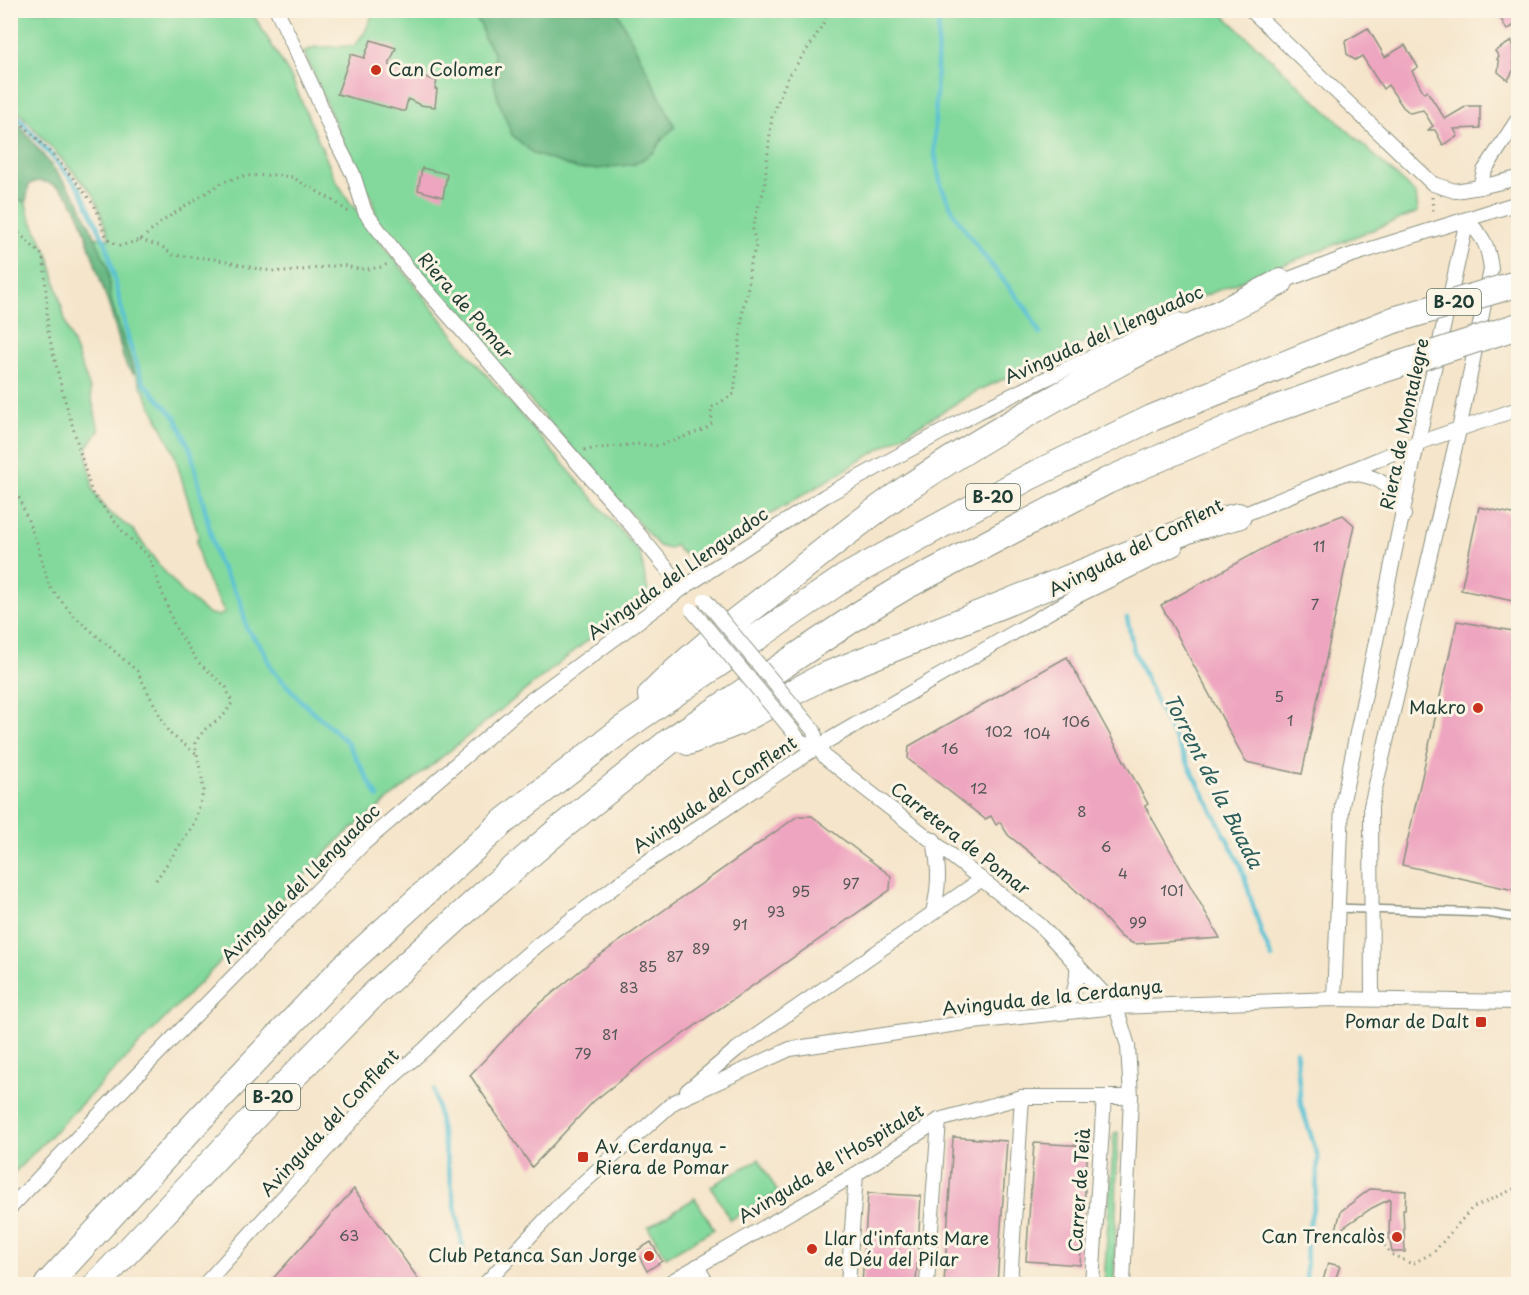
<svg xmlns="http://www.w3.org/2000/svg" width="1529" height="1295" font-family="'Playpen Sans',sans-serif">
	<rect width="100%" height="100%" fill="#fcf5e5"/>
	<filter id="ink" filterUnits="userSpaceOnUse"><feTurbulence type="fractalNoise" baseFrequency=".0167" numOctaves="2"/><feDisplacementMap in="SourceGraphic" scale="12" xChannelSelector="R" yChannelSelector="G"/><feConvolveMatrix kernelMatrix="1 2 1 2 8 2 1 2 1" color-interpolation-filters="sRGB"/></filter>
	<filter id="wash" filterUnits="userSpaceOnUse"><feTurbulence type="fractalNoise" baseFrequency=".008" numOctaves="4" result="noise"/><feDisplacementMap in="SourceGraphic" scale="24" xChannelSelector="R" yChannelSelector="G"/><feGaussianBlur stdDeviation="1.35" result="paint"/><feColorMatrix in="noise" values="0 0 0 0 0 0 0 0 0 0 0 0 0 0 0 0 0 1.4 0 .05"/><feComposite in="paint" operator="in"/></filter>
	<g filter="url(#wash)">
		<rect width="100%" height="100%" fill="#f5e5cb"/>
		<g fill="#83d99c" stroke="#518b68" stroke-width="1.5">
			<path d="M11 11H251L291 77 335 179 349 201 471 357 640 553 648 592 342 837 11 1176V197L26 202 28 213 49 256 67 328 89 386 99 431 88 446 87 453 93 490 100 502 107 511 133 530 158 564 183 593 207 613 219 616 225 612C212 590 197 564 197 538L199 537 173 450 135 373 86 236 110 239 94 195 11 103Z"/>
			<path d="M374 11H1219L1416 194 1418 212 1081 344 975 392 698 558C688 557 681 554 675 545L669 549 659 546 487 352 377 219 371 195 360 181 304 52 315 47 354 46 365 32Z"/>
			<path d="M1118 1132 1114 1284H1104L1114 1133Z"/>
			<path d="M759 1159 778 1193 730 1220 711 1186Z"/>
			<path d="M695 1198 714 1229 666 1257 648 1227Z"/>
		</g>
		<g fill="#6ab984" stroke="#447b5c" stroke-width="1.5">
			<path d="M466 11H617L675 127 663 138 654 152 635 164 597 169H578L534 154 512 135 498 99 493 78 494 52 484 38 481 25Z"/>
			<path d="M10 113 79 201 108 267 111 300 134 374 127 367 123 357C116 324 104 292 94 260 87 241 83 217 71 200 64 188 42 175 29 185L26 202 11 197Z"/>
		</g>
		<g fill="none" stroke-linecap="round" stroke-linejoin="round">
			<g stroke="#58c1d4" stroke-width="4.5">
				<path d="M939 10 934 149 941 186 955 215 981 252 1028 311 1040 334"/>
				<path d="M10 108 80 189 107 246 129 342 143 382 176 418 191 451 217 560 240 600 247 629 263 649 272 669 301 701 347 742 378 797"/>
				<path d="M1127 618 1134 651 1159 708 1241 866 1262 935 1272 958"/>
				<path d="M1296 1051 1301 1105 1318 1157 1316 1192 1307 1238 1306 1284"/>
				<path d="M434 1090 463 1249"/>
			</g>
		</g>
		<g id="blocks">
			<g fill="#eea5bf">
				<path d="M1496 10H1515L1518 16V23L1507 30Z"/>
				<path d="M1368 28 1385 57 1405 45 1418 67 1412 71 1424 93 1427 91 1445 119 1467 106H1480V128L1454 129 1458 136 1443 145 1435 130H1428L1433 126 1423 110 1410 113 1403 107 1388 85 1383 89 1362 56 1355 60 1347 54 1345 41Z"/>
				<path d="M371 40 396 48 389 65 437 81 435 89H437L435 107 420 105 408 99 405 111H402L337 94 351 54 364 58Z"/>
				<path d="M1512 41 1514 69 1508 80 1498 72 1499 62 1497 59 1499 57 1495 51Z"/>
				<path d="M422 168 447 174 443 197 418 190Z"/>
				<path d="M1479 507 1518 515V602L1461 590Z"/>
				<path d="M1343 515 1354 525 1302 774 1246 762 1161 605 1284 537Z"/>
				<path d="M1457 621 1518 632V891L1402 865Z"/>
				<path d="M1067 657 1148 804 1145 806 1220 938 1134 944 1121 937 1098 911 1071 886 1008 835 1000 822 996 825 991 816 985 819 908 759 909 746Z"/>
				<path d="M798 816H812L891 876 890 890 646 1060 594 1101 532 1167 470 1075 532 1010 593 960Z"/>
				<path d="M953 1137 1007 1141 997 1284H944Z"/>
				<path d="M1034 1143 1088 1146 1080 1265 1026 1261Z"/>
				<path d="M354 1189 422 1284H268Z"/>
				<path d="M1370 1189 1406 1191 1405 1210H1403L1405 1252H1392L1389 1237 1390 1199 1372 1208 1335 1233 1341 1211Z"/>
				<path d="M868 1193 921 1196 916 1284H862Z"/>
				<path d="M651 1242 662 1261 647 1271 636 1251Z"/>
				<path d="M1328 1263 1340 1266 1334 1283 1322 1284Z"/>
			</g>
		</g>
	</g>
	<g filter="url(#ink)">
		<use href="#blocks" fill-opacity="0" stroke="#8a9180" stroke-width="1.5"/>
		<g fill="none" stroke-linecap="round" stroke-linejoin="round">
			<defs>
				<path id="service" d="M1336 908 1487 913 1518 918"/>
				<g id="minor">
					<path d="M277 10 315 92 333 135 353 174 365 212 409 270 618 509 683 588"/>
					<path d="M1251 10 1433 184 1455 191 1480 187 1518 178"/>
					<path d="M1480 187 1484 171 1518 119"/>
					<path d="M1276 284 1349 256 1518 203"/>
					<path d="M1347 473C1379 475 1393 485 1404 515"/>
					<path d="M1235 518 1418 443 1518 409"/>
					<path d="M805 720 814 731 817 747 827 759 1040 925 1116 1007 1128 1046 1131 1097 1123 1284"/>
					<path d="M791 729 800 741 817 747"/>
					<path d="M933 912C940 885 939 867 934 840"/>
					<path d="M1334 999 1342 805 1413 463 1467 220"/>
					<path d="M1372 999 1371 806 1459 430 1491 269C1488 245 1484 238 1467 220"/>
					<path d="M1061 1012C1074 997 1078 984 1077 964"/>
					<path d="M687 1091 737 1049 982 879"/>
					<path d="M10 1208 137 1075 362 845 526 704 683 588 825 496 978 412 1037 383 1108 349 1179 320"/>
					<path d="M697 1266 707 1284"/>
					<path d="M205 1284 388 1081 425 1049 478 996 539 944 647 862 817 747 1077 596 1175 548"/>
					<path d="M485 1284 564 1200 674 1102 790 1049 964 1023 1116 1007 1334 999 1518 1002"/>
					<path d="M667 1284 856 1174 939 1120 1022 1097H1131"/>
					<path d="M848 1284 856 1174"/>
					<path d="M927 1284 939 1120"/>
					<path d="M1010 1284 1022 1097"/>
					<path d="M1092 1284 1104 1097"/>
				</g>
				<g id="motorway">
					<path d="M651 695C687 658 728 627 769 595 814 559 858 522 906 489 975 442 1048 401 1121 362 1173 334 1228 311 1280 282"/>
					<path d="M688 742 738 722 822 677 1196 527 1238 516"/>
					<path d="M48 1284 198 1121 344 967 503 822 621 730 844 578 1029 477 1152 418 1394 320"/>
					<path d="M97 1284 270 1100 373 995 484 894 562 827 670 741 863 612 906 586 1107 481 1264 413 1379 371"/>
				</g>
			</defs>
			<use href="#service" stroke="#8a9180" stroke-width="10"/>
			<use href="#minor" stroke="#8a9180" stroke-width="16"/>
			<use href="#motorway" stroke="#8a9180" stroke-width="28"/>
			<g stroke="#8a9180" stroke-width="3" stroke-dasharray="1.5 4.5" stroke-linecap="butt">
				<path d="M10 113C41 141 69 171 93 204 105 221 97 236 120 246L140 240 167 218 223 182 244 176 273 175 292 177 334 201 351 214"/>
				<path d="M1432 197 1433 213"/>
				<path d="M10 225 42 255 45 270 48 331 62 390 92 493 124 533 149 557 175 627 197 661 226 687 232 703 224 715 204 730 195 743 204 790 194 824 154 883"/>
				<path d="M140 240 161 246 173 255 214 259 263 270 287 272 342 265 358 269H368L382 267 389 263"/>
				<path d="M584 450 637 444 659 446 705 429 712 423 711 408 734 394 744 302 747 295 750 264 756 246 753 230 756 214 764 190 772 116 788 77 813 41 824 22 828 10"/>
				<path d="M10 475 37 543 49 586 73 615 137 671 169 733 197 754"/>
				<path d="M1370 1226 1391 1254 1412 1264 1434 1252 1472 1208 1518 1187"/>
			</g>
			<use href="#service" stroke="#fff" stroke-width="7"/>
			<use href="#minor" stroke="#fff" stroke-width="14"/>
			<use href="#motorway" stroke="#fff" stroke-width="26"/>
			<defs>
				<g id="minor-bridge">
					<path d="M705 600 805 720"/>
					<path d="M692 610 791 729"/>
				</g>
				<g id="motorway-bridge">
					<path d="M1394 320 1513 285"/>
					<path d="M1379 371 1518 326"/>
				</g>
			</defs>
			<use href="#minor-bridge" stroke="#8a9180" stroke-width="16" stroke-linecap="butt"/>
			<use href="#motorway-bridge" stroke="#8a9180" stroke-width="28" stroke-linecap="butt"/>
			<use href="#minor-bridge" stroke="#fff" stroke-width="14"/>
			<use href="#motorway-bridge" stroke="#fff" stroke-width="26"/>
		</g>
	</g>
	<g fill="#c8321e" stroke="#fcf5e5" stroke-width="2">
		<circle cx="376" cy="70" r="6"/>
		<circle cx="1478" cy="708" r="6"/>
		<rect x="1475" y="1016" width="12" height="12" rx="3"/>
		<rect x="577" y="1151" width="12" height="12" rx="3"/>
		<circle cx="1397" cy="1237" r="6"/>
		<circle cx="812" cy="1249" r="6"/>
		<circle cx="649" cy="1256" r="6"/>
	</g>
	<g text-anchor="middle" stroke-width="6" stroke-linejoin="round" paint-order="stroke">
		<g font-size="15" fill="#535757">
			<text x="1319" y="552">11</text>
			<text x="1315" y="610">7</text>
			<text x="1279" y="702">5</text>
			<text x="1290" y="726">1</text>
			<text x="1076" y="727">106</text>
			<text x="999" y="737">102</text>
			<text x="1037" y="739">104</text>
			<text x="950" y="754">16</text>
			<text x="979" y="794">12</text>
			<text x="1082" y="817">8</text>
			<text x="1106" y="852">6</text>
			<text x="1123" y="879">4</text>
			<text x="851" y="889">97</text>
			<text x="1172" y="896">101</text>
			<text x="801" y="897">95</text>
			<text x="776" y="917">93</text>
			<text x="1138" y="928">99</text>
			<text x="740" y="930">91</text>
			<text x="701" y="954">89</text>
			<text x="675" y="962">87</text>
			<text x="648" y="972">85</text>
			<text x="629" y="993">83</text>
			<text x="610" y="1040">81</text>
			<text x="583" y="1059">79</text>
			<text x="349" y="1241">63</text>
		</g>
		<g fill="#fcf5e5" stroke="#617469" stroke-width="1.5">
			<rect x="1427" y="289" width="54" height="26" rx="4.5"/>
			<rect x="966" y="484" width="54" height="26" rx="4.5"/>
			<rect x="246" y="1084" width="54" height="26" rx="4.5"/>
		</g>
		<g font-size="16" font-weight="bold" fill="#1f3d34">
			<text x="1454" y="308">B-20</text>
			<text x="993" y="503">B-20</text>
			<text x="273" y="1103">B-20</text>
		</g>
		<g font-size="18" fill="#1f3d34" stroke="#fcf5e5" text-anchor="end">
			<text x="388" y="76" text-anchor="start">Can Colomer</text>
			<text x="1466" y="714">Makro</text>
			<text x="1469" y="1028">Pomar de Dalt</text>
			<text x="595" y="1153" text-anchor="start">Av. Cerdanya -<tspan x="595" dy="21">Riera de Pomar</tspan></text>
			<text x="1385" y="1243">Can Trencalòs</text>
			<text x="824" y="1245" text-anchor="start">Llar d'infants Mare<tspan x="824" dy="21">de Déu del Pilar</tspan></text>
			<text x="637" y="1262">Club Petanca San Jorge</text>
		</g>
		<g font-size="18" fill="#1f3d34" stroke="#fcf5e5">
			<text transform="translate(465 306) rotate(49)" y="6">Riera de Pomar</text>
			<text transform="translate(1104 335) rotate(-24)" y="6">Avinguda del Llenguadoc</text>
			<text transform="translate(1405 424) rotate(-78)" y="6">Riera de Montalegre</text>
			<text transform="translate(1136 548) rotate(-27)" y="6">Avinguda del Conflent</text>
			<text transform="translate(678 574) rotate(-35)" y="6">Avinguda del Llenguadoc</text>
			<text transform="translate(715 795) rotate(-34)" y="6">Avinguda del Conflent</text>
			<text transform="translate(960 839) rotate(38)" y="6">Carretera de Pomar</text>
			<text transform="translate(301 884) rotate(-45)" y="6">Avinguda del Llenguadoc</text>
			<text transform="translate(1052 998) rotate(-6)" y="6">Avinguda de la Cerdanya</text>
			<text transform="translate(330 1123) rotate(-47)" y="6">Avinguda del Conflent</text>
			<text transform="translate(831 1164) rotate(-31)" y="6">Avinguda de l'Hospitalet</text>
			<text transform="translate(1080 1190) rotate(-86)" y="6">Carrer de Teià</text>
		</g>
		<g font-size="20" font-style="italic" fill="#2d5e5c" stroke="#fcf5e5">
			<text transform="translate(1213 781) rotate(63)" y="7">Torrent de la Buada</text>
		</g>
	</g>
	<rect width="1529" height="1295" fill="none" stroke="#fcf5e5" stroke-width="36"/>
</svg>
